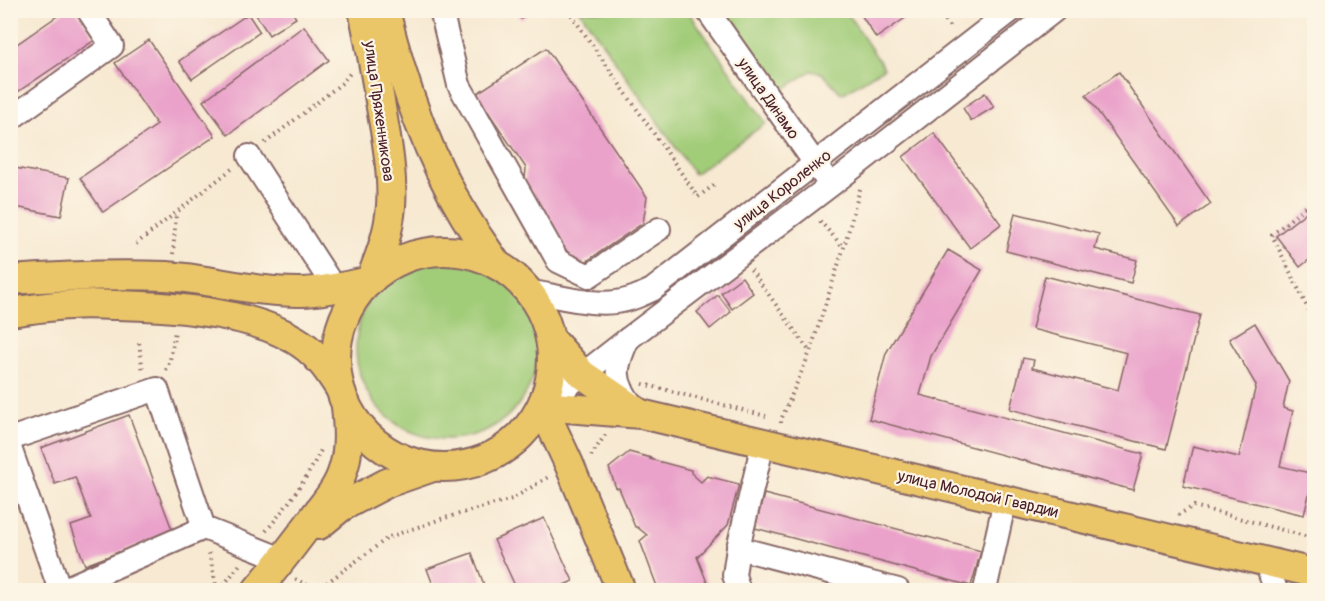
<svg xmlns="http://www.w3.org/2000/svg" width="1325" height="601" font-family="Pangolin,sans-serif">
	<rect width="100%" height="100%" fill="#fcf5e5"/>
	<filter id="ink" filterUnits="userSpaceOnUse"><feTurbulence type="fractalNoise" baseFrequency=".0167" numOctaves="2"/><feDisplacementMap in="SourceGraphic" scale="12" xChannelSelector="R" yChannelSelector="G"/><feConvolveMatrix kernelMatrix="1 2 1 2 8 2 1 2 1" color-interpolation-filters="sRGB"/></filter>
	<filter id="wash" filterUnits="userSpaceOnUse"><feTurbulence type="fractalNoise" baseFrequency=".008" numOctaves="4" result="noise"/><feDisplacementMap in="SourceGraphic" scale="24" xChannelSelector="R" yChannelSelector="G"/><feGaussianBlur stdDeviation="1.35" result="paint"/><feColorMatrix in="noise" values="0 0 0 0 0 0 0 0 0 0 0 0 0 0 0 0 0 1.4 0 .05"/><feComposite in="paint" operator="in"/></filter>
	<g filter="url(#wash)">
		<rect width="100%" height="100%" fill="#f7e9d2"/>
		<g fill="#a1cc78" stroke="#767652" stroke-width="1.5">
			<path d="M580 11H688L766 123 694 174Z"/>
			<path d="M724 11H846L884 68 842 94 822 73 811 71 780 92Z"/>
			<circle cx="447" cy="348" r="91"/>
		</g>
		<g id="blocks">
			<g fill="#eaa2ca">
				<path d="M66 10H76L96 39 10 97V49Z"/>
				<path d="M253 10H291L296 18 269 35Z"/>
				<path d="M515 10H534L521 19Z"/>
				<path d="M858 10H913L914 12 876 38Z"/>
				<path d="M248 14 260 32 192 79 179 61Z"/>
				<path d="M304 26 329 60 228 135 203 101Z"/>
				<path d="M149 40 215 136 103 212 80 178 157 125 115 63Z"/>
				<path d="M546 48 647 197 643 223 578 267 524 189 526 168 476 94Z"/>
				<path d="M1119 72 1211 204 1179 226 1086 95Z"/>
				<path d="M985 93 994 107 971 121 963 108Z"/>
				<path d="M934 133 1001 224 970 248 903 157Z"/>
				<path d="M10 167 69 178 61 216 10 206Z"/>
				<path d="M1314 206V256L1300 267 1276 236Z"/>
				<path d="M1015 213 1099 234 1095 249 1137 260 1131 283 1006 251Z"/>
				<path d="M948 250 982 270 931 356 920 395 1143 454 1133 490 869 419 886 353Z"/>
				<path d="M1045 276 1200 315 1166 449 1010 409 1023 358 1034 360 1032 368 1118 390 1127 353 1032 329Z"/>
				<path d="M742 277 753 293 732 309 721 293Z"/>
				<path d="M718 295 731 312 710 329 697 312Z"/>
				<path d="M1255 323 1289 381 1283 408 1293 411 1280 466 1314 474 1304 515 1183 486 1193 446 1239 457 1256 385 1229 339Z"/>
				<path d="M129 415 173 532 85 565 71 526 91 519 75 477 55 484 41 448Z"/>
				<path d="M629 452 651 458 650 459 691 470V473L701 482 707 476 739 484 728 525 697 557 710 590H666L664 586 658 589 640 541 647 535 637 527H635L619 488H616L609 468Z"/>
				<path d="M764 494 981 551 971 586 755 528Z"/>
				<path d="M544 518 573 581 552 590H517L494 540Z"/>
				<path d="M472 553 486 590H435L427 569Z"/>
			</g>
		</g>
	</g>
	<g filter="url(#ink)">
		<use href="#blocks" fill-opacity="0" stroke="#876665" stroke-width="1.5"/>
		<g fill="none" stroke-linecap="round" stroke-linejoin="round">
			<defs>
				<g id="minor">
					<path d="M441 10 459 85 558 261 589 276 659 229"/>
					<path d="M707 10 824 176"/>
					<path d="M13 117 112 46 88 10"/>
					<path d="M249 156 335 289"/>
					<path d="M528 291C559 296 599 309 630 299 637 297 645 293 652 290L1012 10"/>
					<path d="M628 339C615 367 612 381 633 406"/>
					<path d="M542 406 628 339 831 185 1055 10"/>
					<path d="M10 439 157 389 204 528"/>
					<path d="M763 443 738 548 898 590"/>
					<path d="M10 448 60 590"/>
					<path d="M738 548 734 575 739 590"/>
					<path d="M1265 561 1276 590"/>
					<path d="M62 590 204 528 282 559"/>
					<path d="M985 590 1005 500"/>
				</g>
				<g id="major">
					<path d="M363 10C371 47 377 83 383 119 388 146 393 179 391 206 389 233 380 256 370 281"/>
					<path d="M385 10C402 82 426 152 464 215 474 232 486 248 497 265"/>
					<circle cx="444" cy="359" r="108"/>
					<path d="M10 280C62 276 114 274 166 276 211 279 256 293 302 292 326 291 347 286 370 281"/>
					<path d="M10 312C30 309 50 306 70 305 85 303 101 305 116 305 173 306 261 312 307 348 321 359 330 373 339 387"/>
					<path d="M550 338 582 374 639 413"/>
					<path d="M542 406 641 414 1314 573"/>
					<path d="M542 406 569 464 621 590"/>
					<path d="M319 525 341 507 387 483 433 467"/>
					<path d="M257 590C277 566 296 542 314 517 325 502 338 488 343 470 350 449 348 427 346 406"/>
				</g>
			</defs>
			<use href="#minor" stroke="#876665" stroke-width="26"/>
			<use href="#major" stroke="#876665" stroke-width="32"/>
			<g stroke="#876665" stroke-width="4" stroke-dasharray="1.5 4.5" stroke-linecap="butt">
				<path d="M568 10 698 197 714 185"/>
				<path d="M939 10 952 30"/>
				<path d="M1310 10 1314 33"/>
				<path d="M265 143 342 83 351 72"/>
				<path d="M1314 199 1272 235 1314 321"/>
				<path d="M820 221 843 247"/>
				<path d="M136 244 233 168"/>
				<path d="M173 254 176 214"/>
				<path d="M751 270 810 352"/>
				<path d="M139 343 143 372"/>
				<path d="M166 370 170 360 175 331"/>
				<path d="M643 384 766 416"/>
				<path d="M781 423V420L810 352 844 247 860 189"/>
				<path d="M591 456 605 435"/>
				<path d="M1178 515 1194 506 1312 538 1314 543"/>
				<path d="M266 531C288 505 307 479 322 448"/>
				<path d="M209 553 217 590"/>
				<path d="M295 579 317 590"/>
				<path d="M220 590 241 563"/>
				<path d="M317 590 389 537 441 519 512 499 550 476"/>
			</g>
			<use href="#minor" stroke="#fff" stroke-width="22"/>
			<use href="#major" stroke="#ebc669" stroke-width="28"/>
		</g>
	</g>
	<g text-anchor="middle" stroke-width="4.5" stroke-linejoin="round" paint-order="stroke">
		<g font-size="16" fill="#4a1f2b" stroke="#fcf5e5">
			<text transform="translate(769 98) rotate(55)" y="6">улица Динамо</text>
			<text transform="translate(380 111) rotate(82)" y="6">улица Пряженникова</text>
			<text transform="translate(782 189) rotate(-38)" y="6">улица Короленко</text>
			<text transform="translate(978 493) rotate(13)" y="6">улица Молодой Гвардии</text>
		</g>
	</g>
	<rect width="1325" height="601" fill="none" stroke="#fcf5e5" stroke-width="36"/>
</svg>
